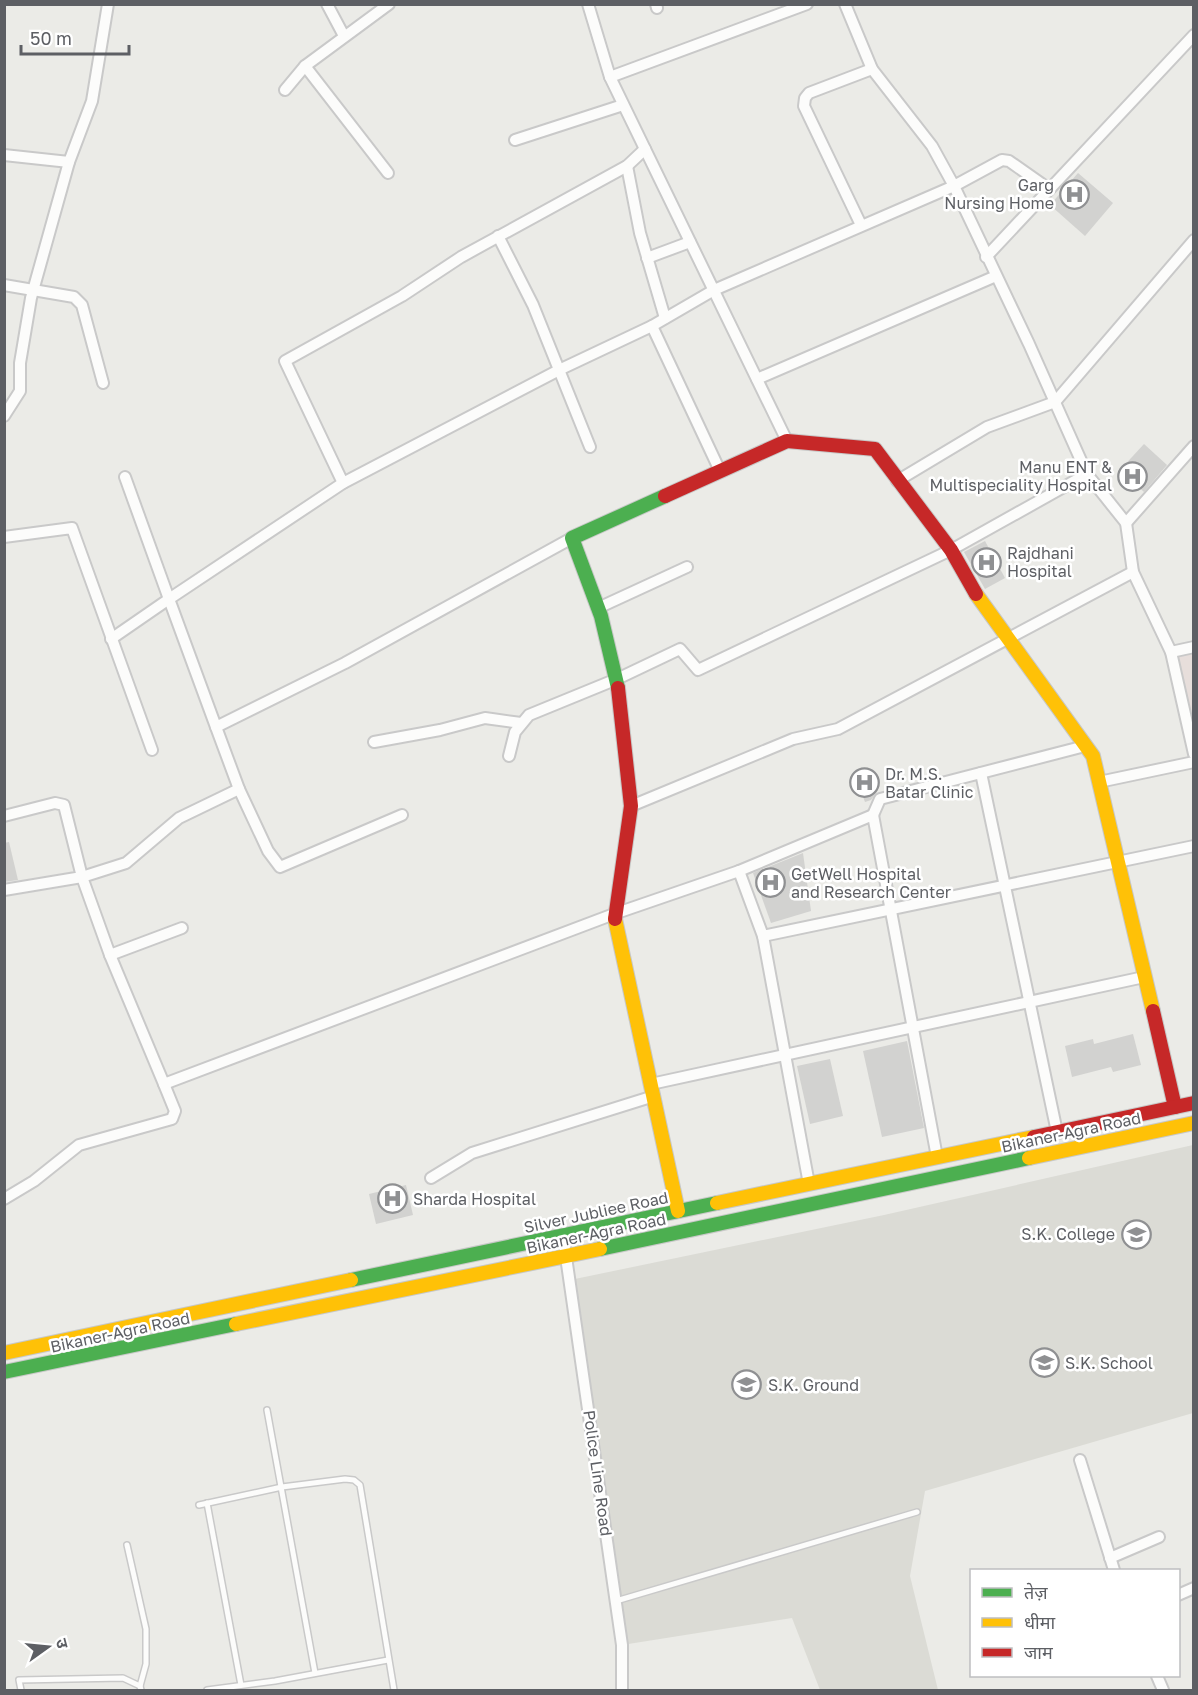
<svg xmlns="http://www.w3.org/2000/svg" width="1198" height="1695" font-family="'Golos Text','Noto Sans Devanagari',sans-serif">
	<rect width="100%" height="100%" fill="#ebebe7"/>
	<path fill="#dbdbd5" d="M1193 1145V1413L925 1491 910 1576 938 1690H820L792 1618 622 1645 570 1280 884 1215Z"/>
	<path fill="#e7dedb" d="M1193 646V755L1171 652Z"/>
	<g fill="#d2d2d0">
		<path d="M1078 173 1113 203 1085 236 1050 205Z"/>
		<path d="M1144 444 1167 465 1144 492 1120 470Z"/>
		<path d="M985 541 1005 578 985 589 964 552Z"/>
		<path d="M868 768 877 792 871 800 865 802 854 773Z"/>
		<path d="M9 842 18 880 4 882V843Z"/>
		<path d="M803 853 811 911 771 923 753 873Z"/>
		<path d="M1133 1034 1141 1065 1113 1072 1111 1067 1072 1077 1065 1046 1093 1039 1094 1044Z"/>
		<path d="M907 1041 924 1128 882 1137 863 1051Z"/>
		<path d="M830 1059 843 1116 810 1124 797 1066Z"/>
		<path d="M406 1185 413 1215 376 1224 369 1194Z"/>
	</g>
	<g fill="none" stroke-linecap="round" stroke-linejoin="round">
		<defs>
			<g id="lane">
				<path d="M267 1410 315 1673"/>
				<path d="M207 1503 241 1685"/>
				<path d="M199 1505 282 1487 345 1479 354 1480 360 1485 394 1690"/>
				<path d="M127 1545 146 1629V1664L140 1686 141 1690"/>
				<path d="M616 1601 917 1512"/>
				<path d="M21 1690 19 1680 123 1678 140 1686"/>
				<path d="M207 1690 275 1681 388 1660"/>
			</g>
			<g id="street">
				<path d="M327 4 344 36"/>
				<path d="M588 4 610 77"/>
				<path d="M656 4 657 8"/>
				<path d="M845 4 872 69 932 146 954 186 1029 344 1087 474 1126 523 1133 572 1171 652 1194 754"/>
				<path d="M305 66 388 173"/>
				<path d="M285 90 305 66 389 4"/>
				<path d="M515 140 623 105"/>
				<path d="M4 155 69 162"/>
				<path d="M627 166 640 233 665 318"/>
				<path d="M861 225 804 106 805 98 809 93 872 69"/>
				<path d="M498 236 533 305 590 447"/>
				<path d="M986 257 1194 35"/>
				<path d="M647 258 690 242"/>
				<path d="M4 285 74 297 82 305 103 383"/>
				<path d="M757 379 996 276"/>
				<path d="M4 416 20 391V363L31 298 69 162 92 101 108 4"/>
				<path d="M787 441 610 77 807 4"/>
				<path d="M720 471 652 326 714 290 954 186 1002 160 1009 161 1049 189"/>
				<path d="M897 481 987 427 1055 402 1194 240"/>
				<path d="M343 483 285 361 402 296 461 257 627 166 645 149"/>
				<path d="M1126 523 1194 446"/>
				<path d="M4 537 72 528 152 750"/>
				<path d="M572 538 345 663 216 727 169 599 343 483 561 369 652 326"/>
				<path d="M598 608 687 567"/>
				<path d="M111 639 169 599 125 477"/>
				<path d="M1171 652 1194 647"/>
				<path d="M216 727 239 789 179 818 126 863 82 877 110 955 164 1084 614 914 739 871 763 936 1194 846"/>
				<path d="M374 742 440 730 485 718 521 723"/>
				<path d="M509 756 515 732 529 715 617 679 680 649 698 670 951 550 1087 474"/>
				<path d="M981 773 1057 1132"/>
				<path d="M1099 782 1194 762"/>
				<path d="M239 789 268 851 280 867 402 815"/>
				<path d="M631 806 793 739 838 729 1133 572"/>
				<path d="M873 815 880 799 1085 746"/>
				<path d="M4 816 55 803 64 805 82 877 4 890"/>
				<path d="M739 871 873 815 937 1157"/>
				<path d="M763 936 809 1184"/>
				<path d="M110 955 182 928"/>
				<path d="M651 1084 1144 977"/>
				<path d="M431 1178 472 1153 654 1096"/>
				<path d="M4 1199 34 1181 79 1145 172 1119 175 1111 164 1084"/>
				<path d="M563 1236 622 1645V1690"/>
				<path d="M1080 1460 1114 1570"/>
				<path d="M1110 1558 1159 1537"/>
				<path d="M1178 1595 1194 1588"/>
				<path d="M1157 1676 1163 1690"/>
			</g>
			<g id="fast">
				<path d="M618 688 601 616 572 538 665 496"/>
				<path d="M600 1249 1029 1158"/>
				<path d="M351 1280 717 1203"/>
				<path d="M4 1372 236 1324"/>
			</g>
			<g id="slow">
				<path d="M976 594 1093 756 1153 1011"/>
				<path d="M615 919 678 1211"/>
				<path d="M1029 1158 1194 1123"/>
				<path d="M717 1203 1034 1137"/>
				<path d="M236 1324 600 1249"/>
				<path d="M4 1353 351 1280"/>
			</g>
			<g id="jam">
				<path d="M665 496 787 441 875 449 951 550 976 594"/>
				<path d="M615 919 631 806 618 688"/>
				<path d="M1153 1011 1175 1107"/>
				<path d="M1034 1137 1194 1103"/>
			</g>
		</defs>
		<use href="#lane" stroke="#c9c9c9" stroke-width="8"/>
		<use href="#street" stroke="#c9c9c9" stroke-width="14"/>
		<use href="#fast" stroke="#c7c8c7" stroke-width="16"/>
		<use href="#slow" stroke="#c7c8c7" stroke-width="16"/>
		<use href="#jam" stroke="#c7c8c7" stroke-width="16"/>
		<use href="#lane" stroke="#fcfcfb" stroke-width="5"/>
		<use href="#street" stroke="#fcfcfb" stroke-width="10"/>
		<use href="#fast" stroke="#4caf50" stroke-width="14"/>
		<use href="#slow" stroke="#ffc107" stroke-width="14"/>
		<use href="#jam" stroke="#c62828" stroke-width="14"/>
	</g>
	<defs>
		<symbol id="hospital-ring" viewBox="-11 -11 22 22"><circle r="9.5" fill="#fff" stroke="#8f9092" stroke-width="1.5"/><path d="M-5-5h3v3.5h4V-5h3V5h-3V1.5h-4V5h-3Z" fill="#8f9092"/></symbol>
		<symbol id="university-ring" viewBox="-11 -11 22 22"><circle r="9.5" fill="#fff" stroke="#8f9092" stroke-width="1.5"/><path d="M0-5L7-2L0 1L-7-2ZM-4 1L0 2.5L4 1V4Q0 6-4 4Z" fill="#8f9092"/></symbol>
		<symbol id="school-ring" viewBox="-11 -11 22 22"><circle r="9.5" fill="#fff" stroke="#8f9092" stroke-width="1.5"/><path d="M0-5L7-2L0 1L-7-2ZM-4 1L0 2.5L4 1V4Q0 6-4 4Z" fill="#8f9092"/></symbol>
	</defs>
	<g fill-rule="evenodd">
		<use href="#hospital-ring" x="1058" y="178" width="33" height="33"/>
		<use href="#hospital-ring" x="1116" y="460" width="33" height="33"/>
		<use href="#hospital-ring" x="970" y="546" width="33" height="33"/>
		<use href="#hospital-ring" x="848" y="766" width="33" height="33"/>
		<use href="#hospital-ring" x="754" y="866" width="33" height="33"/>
		<use href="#hospital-ring" x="376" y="1182" width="33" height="33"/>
		<use href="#university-ring" x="1120" y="1218" width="33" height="33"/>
		<use href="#school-ring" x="1028" y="1346" width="33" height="33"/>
		<use href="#university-ring" x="730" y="1368" width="33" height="33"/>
	</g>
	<g text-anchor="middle" stroke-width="5" stroke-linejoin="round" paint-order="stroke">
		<g font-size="16" fill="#5d5f64" stroke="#fff" text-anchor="start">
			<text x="1054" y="191" text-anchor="end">Garg<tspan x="1054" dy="18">Nursing Home</tspan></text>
			<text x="1112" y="473" text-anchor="end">Manu ENT &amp;<tspan x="1112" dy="18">Multispeciality Hospital</tspan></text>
			<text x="1007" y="559">Rajdhani<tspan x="1007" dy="18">Hospital</tspan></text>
			<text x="885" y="780">Dr. M.S.<tspan x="885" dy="18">Batar Clinic</tspan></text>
			<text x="791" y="880">GetWell Hospital<tspan x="791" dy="18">and Research Center</tspan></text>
			<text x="413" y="1205">Sharda Hospital</text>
			<text x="1115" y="1240" text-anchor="end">S.K. College</text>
			<text x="1065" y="1369">S.K. School</text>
			<text x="768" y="1391">S.K. Ground</text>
		</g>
		<g font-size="16" fill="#5d5f64" stroke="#fff">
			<text transform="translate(1071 1132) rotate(-12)" y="6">Bikaner-Agra Road</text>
			<text transform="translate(596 1212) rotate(-12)" y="6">Silver Jubliee Road</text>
			<text transform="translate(596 1233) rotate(-12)" y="6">Bikaner-Agra Road</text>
			<text transform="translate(120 1332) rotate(-12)" y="6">Bikaner-Agra Road</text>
			<text transform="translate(598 1473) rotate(82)" y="6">Police Line Road</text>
		</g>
	</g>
	<rect width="1198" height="1695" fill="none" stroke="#5d5f64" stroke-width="12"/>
	<rect x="970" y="1569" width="210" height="108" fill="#ffffff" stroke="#bebfc1" stroke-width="1.5"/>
	<rect x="982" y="1588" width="30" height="9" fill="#4caf50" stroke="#bebfc1" stroke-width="1.5"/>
	<text x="1024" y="1599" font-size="18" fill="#5d5f64">तेज़</text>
	<rect x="982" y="1618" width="30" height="9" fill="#ffc107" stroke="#bebfc1" stroke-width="1.5"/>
	<text x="1024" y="1629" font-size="18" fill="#5d5f64">धीमा</text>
	<rect x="982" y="1648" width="30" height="9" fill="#c62828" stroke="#bebfc1" stroke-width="1.5"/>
	<text x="1024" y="1659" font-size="18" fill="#5d5f64">जाम</text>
	<g transform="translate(48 1647) rotate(75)" stroke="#ffffff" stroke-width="4.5" paint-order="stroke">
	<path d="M0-4.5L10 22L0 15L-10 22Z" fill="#5d5f64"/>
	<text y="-9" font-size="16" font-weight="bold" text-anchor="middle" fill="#5d5f64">उ</text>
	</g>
	<path d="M21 45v9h108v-9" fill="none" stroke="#5d5f64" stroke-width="3"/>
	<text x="30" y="45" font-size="18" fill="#5d5f64" stroke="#ffffff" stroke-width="4.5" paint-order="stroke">50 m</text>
</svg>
